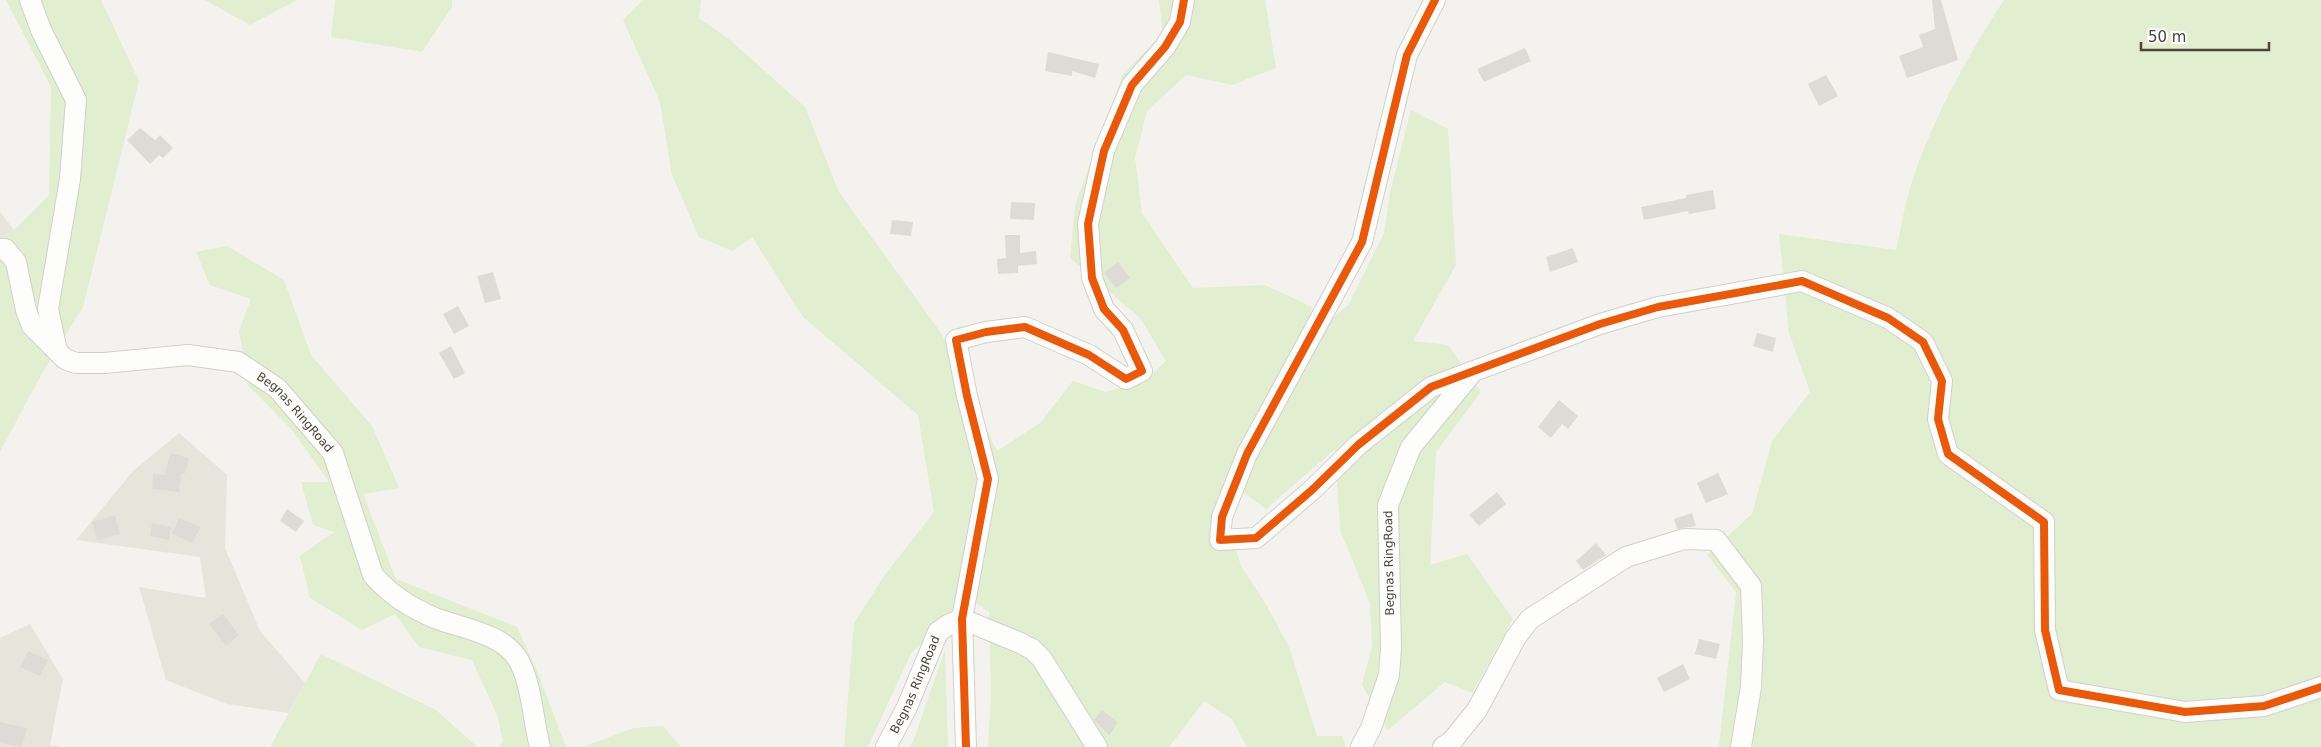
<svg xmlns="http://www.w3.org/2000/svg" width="2321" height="747" font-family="'DejaVu Sans',sans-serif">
	<rect width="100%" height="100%" fill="#f4f2ee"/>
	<g fill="#e7e4dc">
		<path d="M0 212 14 230 0 238Z"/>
		<path d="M179 433 227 475 225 548 260 631 305 683 288 713 227 704 166 680 139 587 206 598 200 557 76 540 133 471Z"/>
		<path d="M30 624 63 679 50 745 63 747H0V638Z"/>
	</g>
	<g fill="#e1eecf">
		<path d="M6 0H101L139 81 83 307 41 375 0 452V238L14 230 49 195 51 87Z"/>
		<path d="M205 0H297L250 25Z"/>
		<path d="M335 0H452V7L422 52 331 37Z"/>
		<path d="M643 0H701L699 18 730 40 805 107 839 192 941 333 997 451 1040 423 1073 381 1105 392 1143 382 1166 361 1140 318 1070 258 1075 205 1123 74 1163 33 1159 0H1265L1276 68 1232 85 1186 75 1147 111 1135 158 1142 213 1193 288 1265 285 1312 307 1301 347 1349 304 1384 233 1390 192 1411 110 1448 129 1456 265 1413 341 1448 345 1481 392 1436 452 1430 565 1467 554 1513 619 1472 693 1445 682 1388 730 1362 685 1372 646 1370 603 1340 530 1335 449 1266 509 1242 491 1228 523 1241 566 1267 606 1289 647 1317 736H1342L1346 747H1247L1232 719 1204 701 1169 747H988L991 699 989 612 969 598 911 653 868 747H844L854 623 884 576 934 512 918 415 803 317 752 237 733 251 699 237 672 175 660 102 623 20Z"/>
		<path d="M2004 0H2321V747H1719L1736 592 1707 555 1752 514 1772 441 1810 392 1789 333 1779 234 1896 250C1900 233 1903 215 1907 198 1927 128 1965 60 2004 0Z"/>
		<path d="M227 246 284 280 311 355 372 426 399 488 363 494 396 579 517 627 538 673 566 747H498L503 742 498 717 472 660 419 647 395 614 362 630 310 598 300 556 334 532 313 525 301 482H329L292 430 248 385 239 331 251 299 210 285 196 252Z"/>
		<path d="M945 650 948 747H908L913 742Z"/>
		<path d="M321 654 436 710 477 747H270Z"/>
		<path d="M663 726 681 747H583L634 728Z"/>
	</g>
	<g fill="#dedbd6">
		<path d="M1932 0H1941L1958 60 1907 78 1899 56 1923 47 1919 35 1935 29Z"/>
		<path d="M1525 48 1531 61 1484 82 1477 69Z"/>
		<path d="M1048 52 1099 64 1095 78 1072 71V76L1045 71Z"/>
		<path d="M1826 75 1838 96 1819 106 1808 84Z"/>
		<path d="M140 128 155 140 160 135 173 148 163 158 159 155 150 164 127 140Z"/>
		<path d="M1713 190 1716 209 1689 214 1688 211 1644 220 1641 207 1686 198V195Z"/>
		<path d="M1011 202 1035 203 1034 220 1010 219Z"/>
		<path d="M892 220 913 222 911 236 890 234Z"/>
		<path d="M1005 235H1020V253L1036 251 1037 264 1018 266V273L998 274 997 259 1006 258Z"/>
		<path d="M1573 248 1578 262 1550 272 1546 257Z"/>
		<path d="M1118 262 1130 278 1116 288 1104 273Z"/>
		<path d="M493 272 501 299 485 303 477 276Z"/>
		<path d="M458 306 469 326 454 334 443 314Z"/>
		<path d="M1757 333 1776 338 1773 352 1753 346Z"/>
		<path d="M451 346 465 373 454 379 439 353Z"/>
		<path d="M1559 400 1578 416 1568 429 1562 424 1551 438 1538 427Z"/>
		<path d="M170 453 189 458 185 473H182L179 492 152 489 153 474 165 475Z"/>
		<path d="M1718 473 1728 494 1706 503 1697 483Z"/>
		<path d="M1497 492 1506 504 1479 526 1469 515Z"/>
		<path d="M287 509 304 521 296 532 280 521Z"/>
		<path d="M1692 513 1696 526 1677 529 1674 519Z"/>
		<path d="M115 515 120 534 97 540 92 522Z"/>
		<path d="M179 518 201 527 192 543 172 534Z"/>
		<path d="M152 523 171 527 169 540 150 536Z"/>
		<path d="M1596 543 1606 555 1583 570 1576 561Z"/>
		<path d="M223 614 239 635 226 646 209 624Z"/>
		<path d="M1699 639 1720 644 1716 659 1695 654Z"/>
		<path d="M28 651 48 660 40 676 20 667Z"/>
		<path d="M1683 664 1690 679 1664 692 1657 678Z"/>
		<path d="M1102 710 1118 723 1109 735 1094 720Z"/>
		<path d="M0 722 27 728 22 747 0 743Z"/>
	</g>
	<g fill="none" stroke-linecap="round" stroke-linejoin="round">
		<defs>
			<g id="street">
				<path d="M30 0 41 30 76 100 70 179 48 309 57 351"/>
				<path d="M1435 0 1407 55 1362 242 1247 454 1222 517 1220 540 1256 538 1312 490 1358 445 1431 387 1600 324 1658 307 1802 281 1888 318 1923 342 1942 381 1938 419 1948 454 2044 522 2045 630 2059 690 2185 712 2264 706 2321 687"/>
				<path id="s1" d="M0 249H5L16 262 26 310 32 326 65 359 76 363H104L188 355 238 362 277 388 333 453 373 575C390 595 411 608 435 618 463 629 503 633 519 661 532 686 533 720 540 747"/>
				<path id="s2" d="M886 747 907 707 938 632 948 625 962 619 1018 642 1032 649 1042 659 1097 747"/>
				<path d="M966 747 962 619 988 479 967 396 956 340 986 332 1025 327 1089 355 1126 379 1142 371 1123 330 1104 309 1092 278 1088 224 1104 151 1132 85 1165 47 1180 22 1184 0"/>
				<path d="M1361 747 1371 728 1389 675 1391 648 1388 505 1411 447 1471 374"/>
				<path d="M1443 747 1452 741 1477 710 1516 637 1530 619 1626 557 1684 539 1716 540 1751 586 1753 641 1751 687 1741 747"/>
			</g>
		</defs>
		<use href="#street" stroke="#d2d0cb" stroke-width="22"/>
		<use href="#street" stroke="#fdfdfc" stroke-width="20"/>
		<defs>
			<g id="cycleway">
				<path d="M1435 0 1407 55 1362 242 1247 454 1222 517 1220 540 1256 538 1312 490 1358 445 1431 387 1600 324 1658 307 1802 281 1888 318 1923 342 1942 381 1938 419 1948 454 2044 522 2045 630 2059 690 2185 712 2264 706 2321 687"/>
				<path d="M966 747 962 619 988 479 967 396 956 340 986 332 1025 327 1089 355 1126 379 1142 371 1123 330 1104 309 1092 278 1088 224 1104 151 1132 85 1165 47 1180 22 1184 0"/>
			</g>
		</defs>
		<use href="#cycleway" stroke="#fff" stroke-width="11"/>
		<use href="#cycleway" stroke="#e8590c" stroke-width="8"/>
	</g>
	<g text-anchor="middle" stroke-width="5" stroke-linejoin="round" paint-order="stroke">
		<g font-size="12" fill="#4b4439" stroke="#fff">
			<text dy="4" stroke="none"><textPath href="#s1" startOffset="386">Begnas RingRoad</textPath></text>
			<text transform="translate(1389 563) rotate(-91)" y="4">Begnas RingRoad</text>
			<text dy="4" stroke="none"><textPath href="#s2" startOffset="69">Begnas RingRoad</textPath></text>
		</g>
	</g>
	<path d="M2141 42v8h128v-8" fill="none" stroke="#4b4439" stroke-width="2.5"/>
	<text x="2148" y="42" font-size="15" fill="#4b4439" stroke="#ffffff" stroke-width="4" paint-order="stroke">50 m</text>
</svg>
